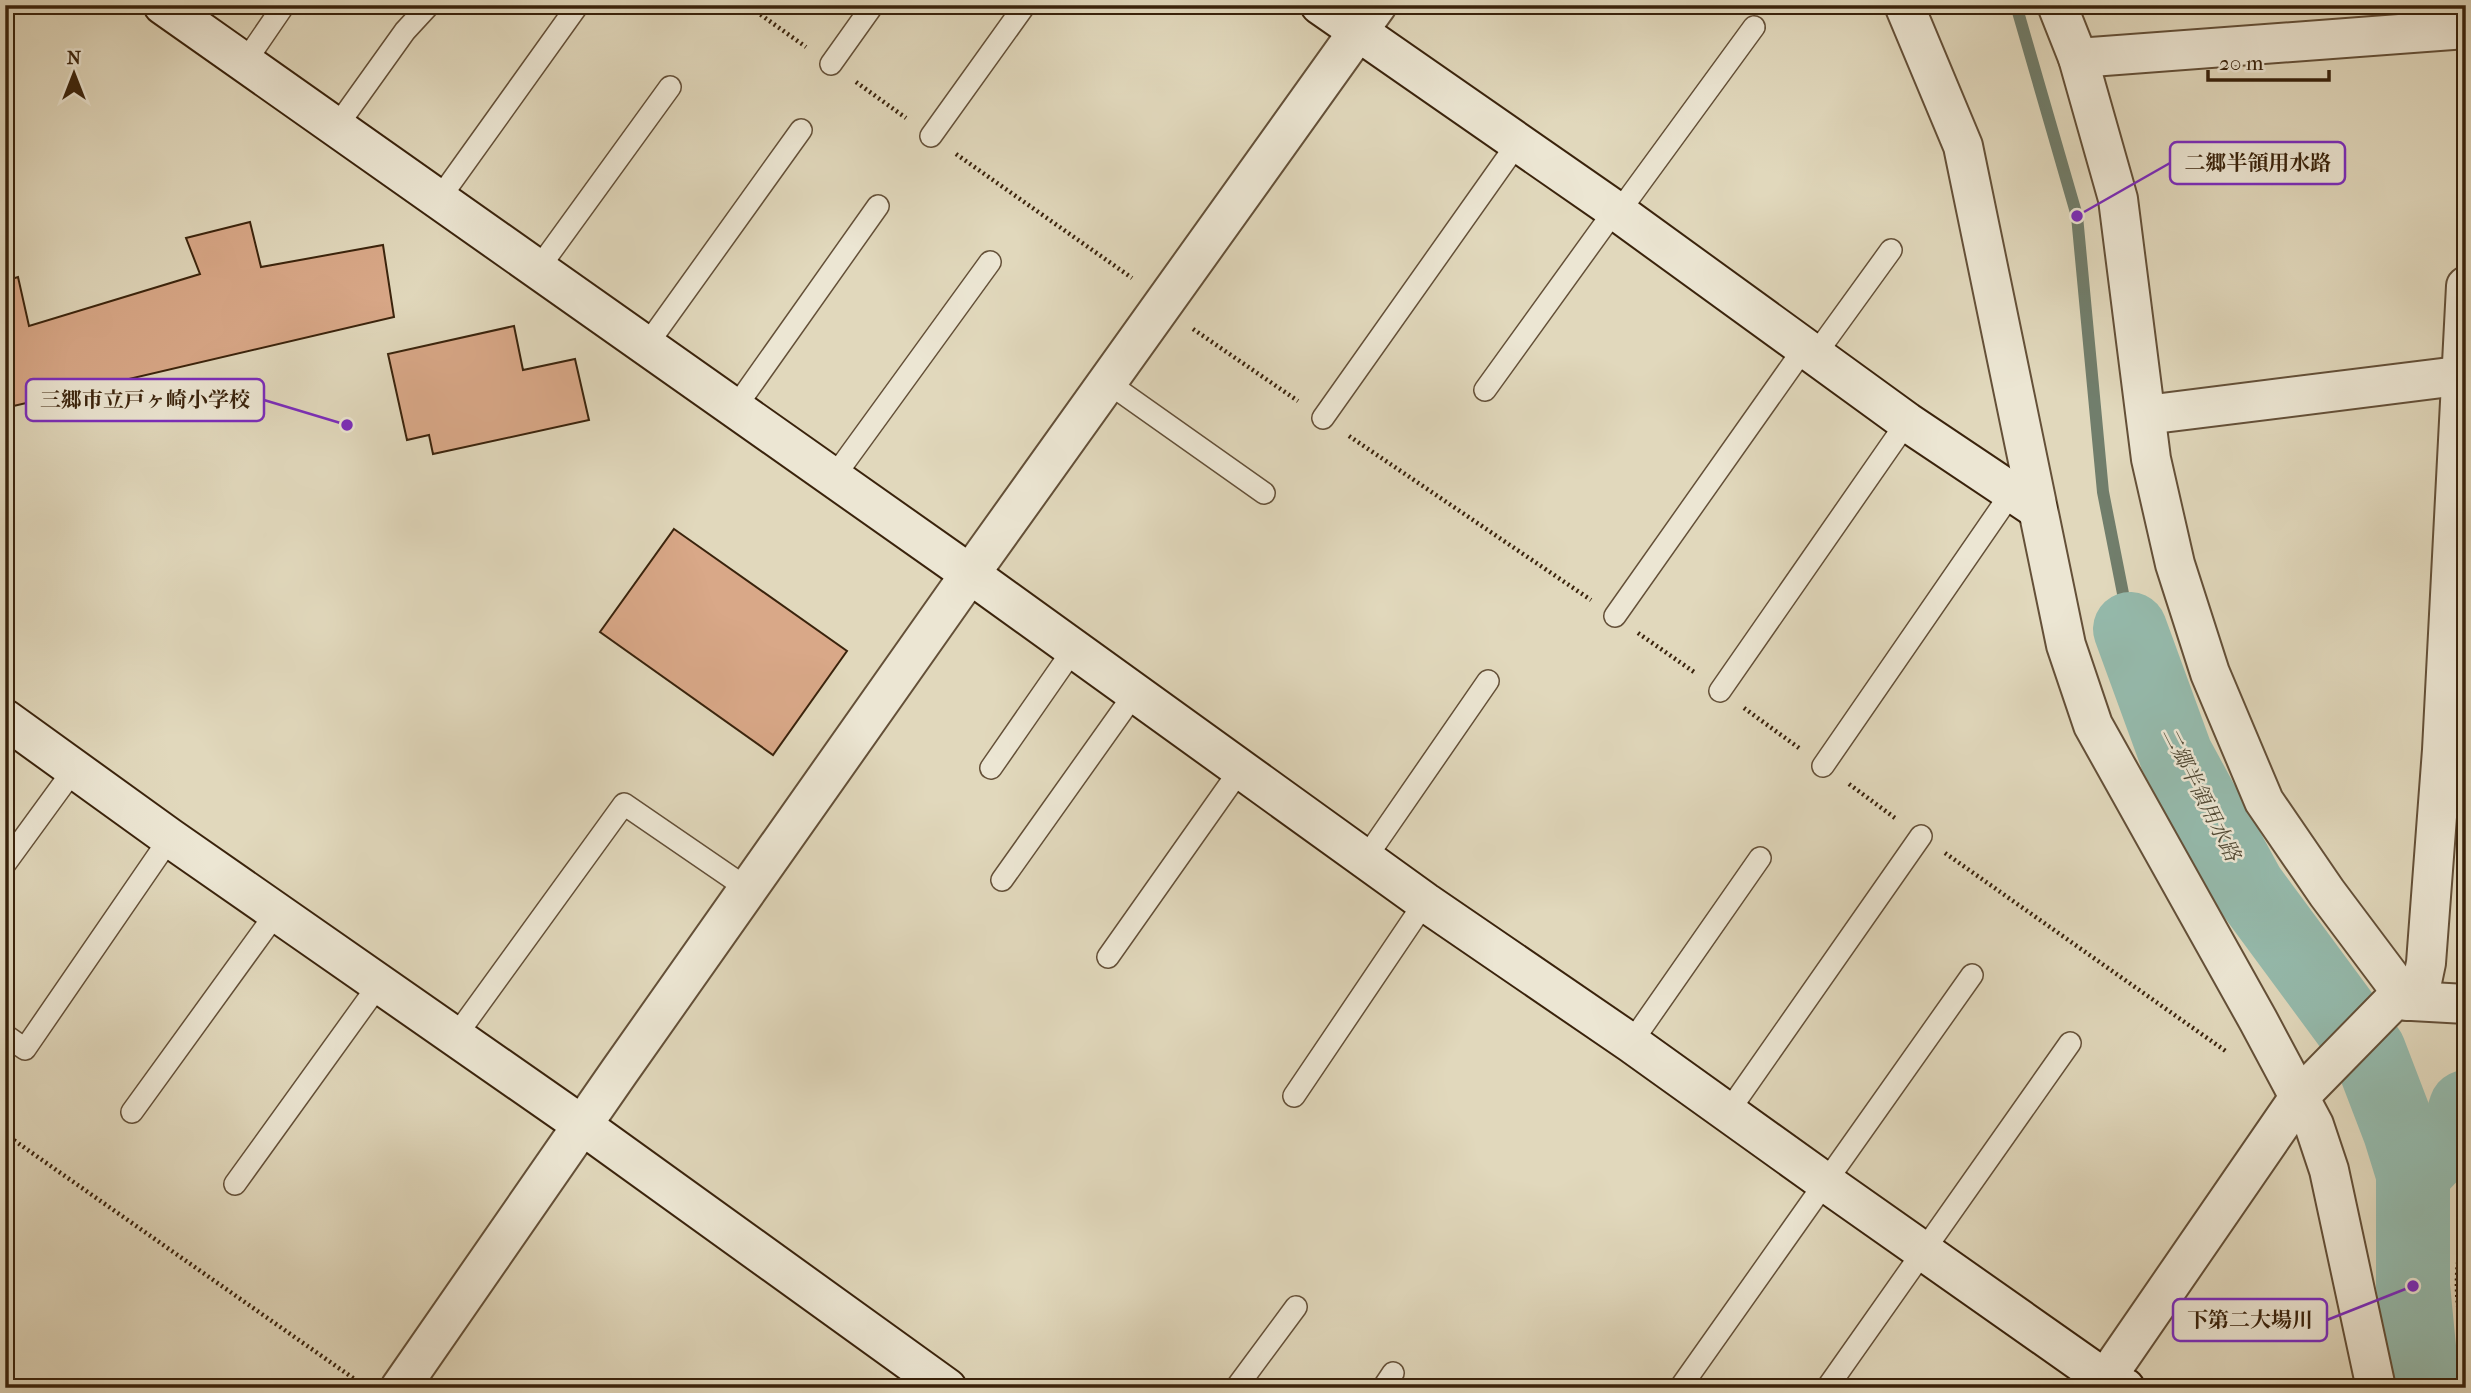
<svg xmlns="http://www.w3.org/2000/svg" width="2471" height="1393" font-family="'IM FELL French Canon','Noto Serif JP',serif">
	<rect width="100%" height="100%" fill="#e1d8bc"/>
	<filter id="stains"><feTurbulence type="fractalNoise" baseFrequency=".00286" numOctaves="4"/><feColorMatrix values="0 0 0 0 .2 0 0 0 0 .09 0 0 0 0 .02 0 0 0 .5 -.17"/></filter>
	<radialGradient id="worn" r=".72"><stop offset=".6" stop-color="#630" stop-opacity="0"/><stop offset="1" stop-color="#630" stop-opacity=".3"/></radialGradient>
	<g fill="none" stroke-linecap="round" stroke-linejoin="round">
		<path stroke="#717e6c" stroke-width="12" d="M2016 5 2077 216 2103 492 2130 629"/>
		<g stroke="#95baac" stroke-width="74">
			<path d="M2130 629 2176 755 2248 887 2369 1051 2400 1132 2413 1174V1286L2423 1388"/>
			<path d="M2413 1174 2460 1125 2466 1107"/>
		</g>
	</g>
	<g fill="#d9a888" stroke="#3a230c" stroke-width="2">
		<path d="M250 222 261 267 383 245 394 317 5 408V281L18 277 29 326 200 274 186 238Z"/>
		<path d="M514 326 523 370 575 359 589 420 433 454 429 435 407 440 388 354Z"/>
		<path d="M674 529 847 651 773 755 600 632Z"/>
	</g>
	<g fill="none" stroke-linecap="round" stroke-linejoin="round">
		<defs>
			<g id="lane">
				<path d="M245 62 284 5"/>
				<path d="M831 64 873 5"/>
				<path d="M337 126 405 31 429 5"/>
				<path d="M931 136 1025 5"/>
				<path d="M439 199 578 5"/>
				<path d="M1618 213 1754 27"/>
				<path d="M538 269 670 87"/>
				<path d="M646 346 801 130"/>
				<path d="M1815 355 1891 250"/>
				<path d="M1107 382 1264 493"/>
				<path d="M1485 390 1615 210"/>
				<path d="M735 408 878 206"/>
				<path d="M1323 418 1517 144"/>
				<path d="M833 478 990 262"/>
				<path d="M1615 616 1805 347"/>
				<path d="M1720 691 1907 422"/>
				<path d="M1823 766 2012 492"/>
				<path d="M991 768 1073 650"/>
				<path d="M1365 859 1488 681"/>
				<path d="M5 864 75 768"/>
				<path d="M1002 880 1135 693"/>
				<path d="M1108 957 1240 770"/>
				<path d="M5 1035 25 1049 170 838"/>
				<path d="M455 1037 624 804 748 889"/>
				<path d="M1631 1043 1760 858"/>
				<path d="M1294 1096 1425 902"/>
				<path d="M132 1112 277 912"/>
				<path d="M1728 1112 1921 836"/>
				<path d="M235 1184 380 983"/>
				<path d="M1236 1388 1296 1307"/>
				<path d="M1383 1388 1393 1373"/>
				<path d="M1680 1388 1972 975"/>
				<path d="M1827 1388 2070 1043"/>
			</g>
			<g id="street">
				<path d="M1904 5 1963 146 2066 645 2093 725 2258 1020 2314 1125 2329 1170 2376 1388"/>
				<path d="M2057 5 2078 58 2118 199 2151 459 2175 564 2210 673 2264 801 2327 893 2408 1001"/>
				<path d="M2078 58 2466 29"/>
				<path d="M2146 415 2466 375"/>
				<path d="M2418 1001 2426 963 2442 750 2466 286"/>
				<path d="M400 1388 619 1072 970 574 1377 5"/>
				<path d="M2099 1388 2300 1096 2394 1000 2466 1004"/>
			</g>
			<g id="secondary">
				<path d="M163 5 970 574 1425 902 1631 1043 1825 1182 2105 1379 2125 1388"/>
				<path d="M1320 5 1615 210 1907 422 2037 509"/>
				<path d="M5 719 170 838 582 1125 947 1388"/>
			</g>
		</defs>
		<use href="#lane" stroke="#645038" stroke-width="24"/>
		<use href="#street" stroke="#645038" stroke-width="42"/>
		<use href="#secondary" stroke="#3a230c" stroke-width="42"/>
		<g stroke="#3a230c" stroke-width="4.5" stroke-dasharray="2 3.5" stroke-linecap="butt">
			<path d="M747 5 806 47"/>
			<path d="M856 82 906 118"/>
			<path d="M956 154 1132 278"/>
			<path d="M1193 329 1298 401"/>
			<path d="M1349 436 1591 600"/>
			<path d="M1638 633 1694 672"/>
			<path d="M1744 708 1799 748"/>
			<path d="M1849 784 1895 818"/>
			<path d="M1945 853 2227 1052"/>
			<path d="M5 1134 363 1385"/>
			<path d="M2466 1230C2452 1266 2456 1311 2466 1348"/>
		</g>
		<use href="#lane" stroke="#ece6d3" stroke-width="21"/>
		<use href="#street" stroke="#ece6d3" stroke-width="38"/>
		<use href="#secondary" stroke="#ece6d3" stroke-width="38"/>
	</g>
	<g text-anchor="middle" stroke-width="5" stroke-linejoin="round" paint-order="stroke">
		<g font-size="21" font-style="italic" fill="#514934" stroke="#ece6d3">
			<text transform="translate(2201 794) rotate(63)" y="7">二郷半領用水路</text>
		</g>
	</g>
	<path fill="none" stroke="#7b2cbf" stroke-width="2.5" d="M2077 216L2170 163M347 425L264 400M2413 1286L2327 1320"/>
	<g fill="#7b2cbf" stroke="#ece6d3" stroke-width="2.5">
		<circle cx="2077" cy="216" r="7"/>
		<circle cx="347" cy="425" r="7"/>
		<circle cx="2413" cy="1286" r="7"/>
	</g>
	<g fill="#ece6d3" stroke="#7b2cbf" stroke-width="2.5">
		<rect x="2170" y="142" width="175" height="42" rx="7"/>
		<rect x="26" y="379" width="238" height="42" rx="7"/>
		<rect x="2173" y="1299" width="154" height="42" rx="7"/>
	</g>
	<g font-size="21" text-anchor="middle" font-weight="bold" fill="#3a230c">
		<text x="2258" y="170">二郷半領用水路</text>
		<text x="145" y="407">三郷市立戸ヶ崎小学校</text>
		<text x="2250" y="1327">下第二大場川</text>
	</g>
	<rect width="2471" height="1393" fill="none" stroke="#e1d8bc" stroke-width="28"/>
	<rect x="7" y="7" width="2457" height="1379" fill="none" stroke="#3a230c" stroke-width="3.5"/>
	<rect x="14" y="14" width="2443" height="1365" fill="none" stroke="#3a230c" stroke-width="2"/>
	<g transform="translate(74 74)" stroke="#ece6d3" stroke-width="5" paint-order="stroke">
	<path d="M0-5L12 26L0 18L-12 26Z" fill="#3a230c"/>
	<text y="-10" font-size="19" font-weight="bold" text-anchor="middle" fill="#3a230c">N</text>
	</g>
	<path d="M2208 70v10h121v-10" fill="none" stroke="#3a230c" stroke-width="3.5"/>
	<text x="2219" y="70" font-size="21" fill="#3a230c" stroke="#ece6d3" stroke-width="5" paint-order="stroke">20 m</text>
	<rect width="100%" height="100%" filter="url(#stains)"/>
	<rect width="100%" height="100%" fill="url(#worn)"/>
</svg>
